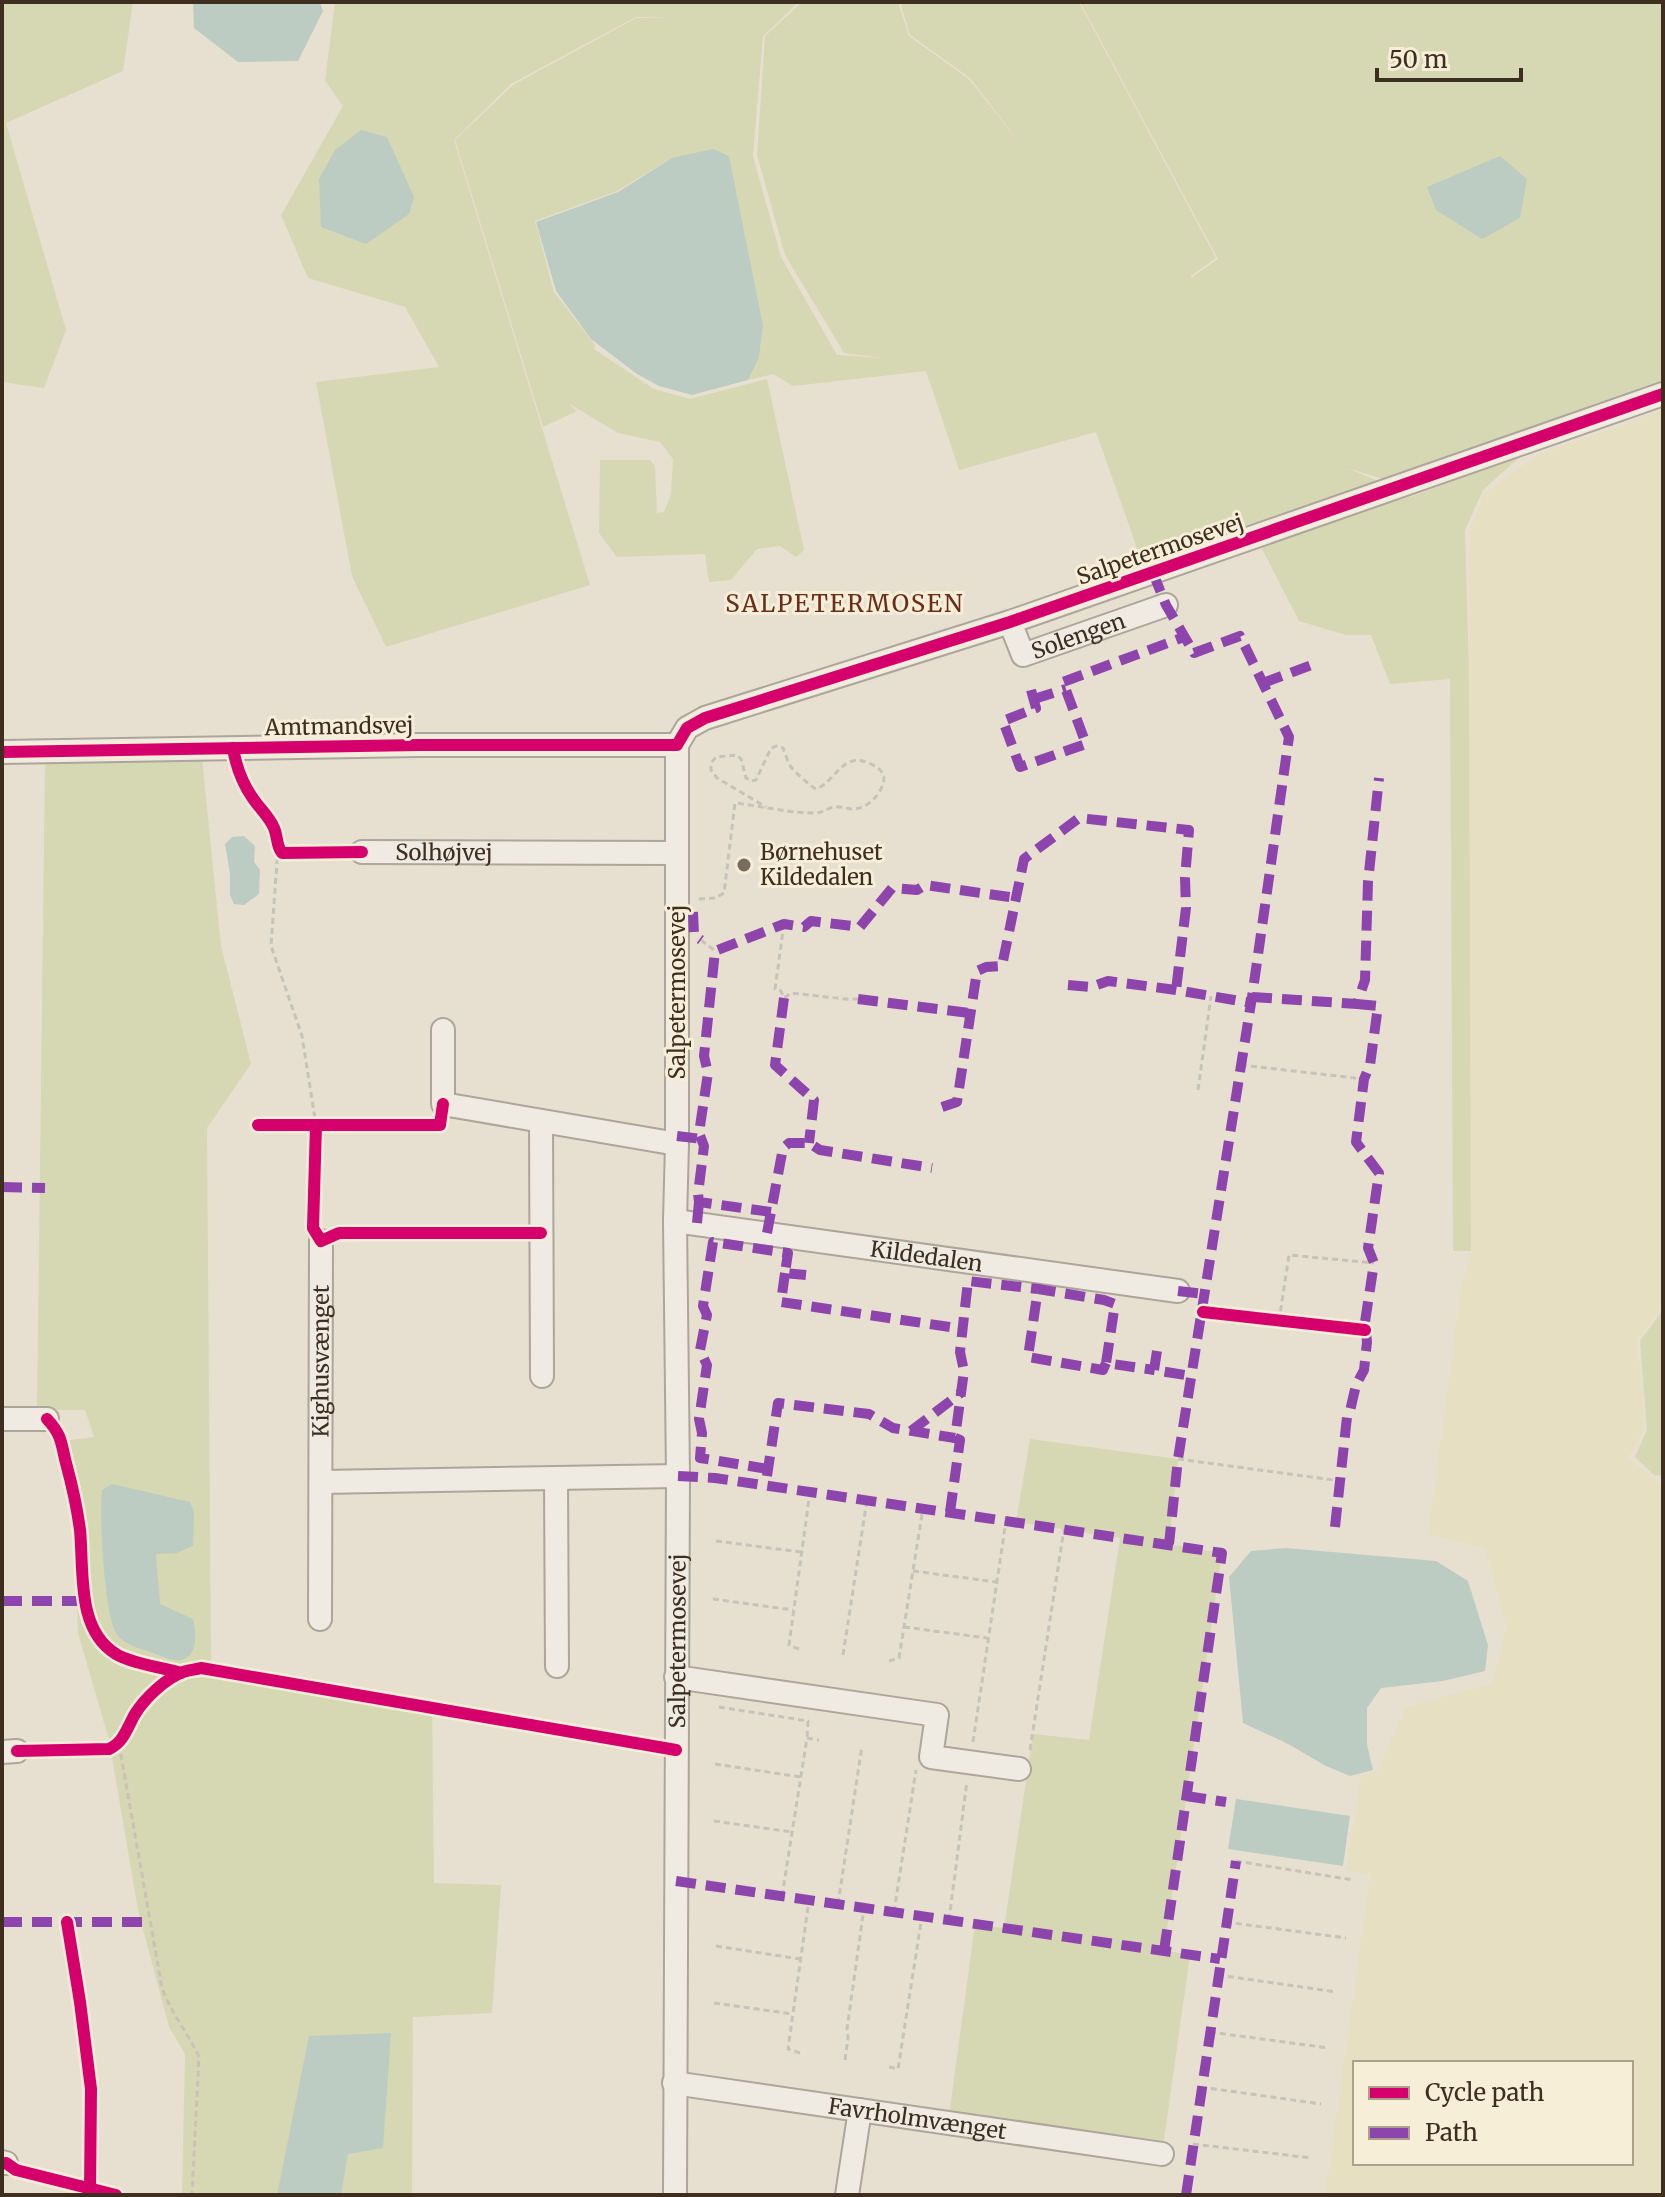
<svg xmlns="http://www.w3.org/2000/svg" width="1665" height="2197" font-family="Merriweather,serif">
	<rect width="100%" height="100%" fill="#e7e0d1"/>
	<path fill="#e6dfc2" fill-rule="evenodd" d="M1663 410V1304L1638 1340 1644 1428 1628 1458 1663 1486V2195H1325L1370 1875 1346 1870 1361 1776 1377 1771 1406 1707 1492 1684 1506 1627 1485 1548 1428 1534 1460 1293 1471 1251 1469 534 1483 494 1539 454ZM1355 2063H1631V2163H1355Z"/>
	<g fill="#d6d7b3">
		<path d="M2 2H133L123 71 6 123 66 330 44 388 2 382Z"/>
		<path d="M335 2H799L763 36 753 156 781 257 837 355 883 358 844 353 785 255 757 155 765 36 802 2H898L909 36 969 79 1024 149 970 78 910 35 900 2H1079L1216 258 1191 276V278L1218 259 1080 2H1663V384L1390 481 1347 468 1385 484 1142 562 1096 432 959 470 926 371 793 386 773 374 748 380 759 358 763 325 729 157 672 158 617 191 535 221 554 292 595 345 594 349 654 389 690 399 767 379 804 550 796 557 780 546 757 549 731 580 709 582 705 554 617 557 599 533 600 460H650L655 466 657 513 664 512 671 494 673 459 660 442 618 433 568 403 577 411 543 427 455 140 513 85 636 18H676L636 17 511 84 454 140 590 585 386 647 352 576 316 382 439 367 405 307 308 278 281 215 343 106 325 81Z"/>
		<path d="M1525 452 1483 490 1465 530 1469 675 1471 1251H1453L1450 679 1390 684 1371 635H1346L1299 621 1259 543 1419 494Z"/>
		<path d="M202 758 221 946 251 1064 207 1128 211 1664 432 1704 434 1883 501 1885 492 2013 413 2017 412 2195H182L185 2054 169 2027 138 1910 109 1740 78 1633 76 1570 72 1527 56 1442 94 1437 85 1410H37L45 761Z"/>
		<path d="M1663 1310V1476L1654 1475 1635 1457 1647 1430 1640 1341Z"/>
		<path d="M1030 1439 1178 1459 1169 1544 1222 1553 1164 1950 1190 1955 1162 2154 948 2123 975 1924 1004 1928 1033 1734 1089 1740 1120 1538 1016 1522Z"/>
	</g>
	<g fill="#bcccc2">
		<path d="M193 2H320L323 11 298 61 238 62 194 28Z"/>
		<path d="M361 130 387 137 414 197 409 214 366 244 321 227 319 179 335 150Z"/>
		<path d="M713 149 729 156 763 325 759 358 748 380 692 395 659 386 637 374 591 339 556 291 536 222 618 192 672 158Z"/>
		<path d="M1500 156 1527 179 1520 218 1482 239 1436 210 1427 187Z"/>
		<path d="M244 836 255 846 254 862 260 870 259 894 244 905 234 904 230 895V874L225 844 232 837Z"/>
		<path d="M112 1484 190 1502 194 1512 193 1546 177 1553 156 1554 160 1604 193 1619C197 1634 198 1663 174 1660 167 1659 158 1655 151 1652 140 1649 127 1645 118 1636 104 1621 99 1513 102 1490Z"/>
		<path d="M1286 1548 1436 1561 1468 1581 1488 1645 1485 1671 1443 1681 1381 1688 1367 1708V1745L1373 1770 1350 1776 1326 1766 1288 1744 1243 1723 1229 1577 1251 1551Z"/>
		<path d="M1236 1799 1350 1816 1343 1866 1228 1849Z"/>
		<path d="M391 2033 383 2148 348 2154 341 2195H277L309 2036Z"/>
	</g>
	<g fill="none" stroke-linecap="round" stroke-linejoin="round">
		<defs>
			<g id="minor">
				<path id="s1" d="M1010 622 1023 655 1166 605"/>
				<path d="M2 752 419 745H677"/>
				<path id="s2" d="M362 852 677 853"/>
				<path d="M443 1030V1104L677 1144"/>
				<path d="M541 1122 542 1376"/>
				<path id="s3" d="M675 1221 1178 1291"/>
				<path d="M2 1419H47"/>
				<path d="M556 1480 557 1666"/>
				<path d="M321 1482 678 1476"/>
				<path id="s4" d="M320 1619 321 1241"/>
				<path d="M676 1677 937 1715 931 1757 1019 1769"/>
				<path d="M2 1752 17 1751"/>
				<path id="s5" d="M674 2083 1162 2154"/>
				<path d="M2 2162 6 2163"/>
				<path id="s6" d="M675 2195 678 1476 675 1221 677 1144V745L687 728 705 718 1010 622 1663 394"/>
				<path d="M847 2195 860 2110"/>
			</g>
		</defs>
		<use href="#minor" stroke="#ada599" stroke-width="26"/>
		<g stroke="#c8c2b9" stroke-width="3" stroke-dasharray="6 4" stroke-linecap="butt">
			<path d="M278 848 271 946 302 1036 316 1125"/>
			<path d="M699 899 715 898 724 893 735 803C761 806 789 813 815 813 822 813 826 809 833 807 839 806 845 808 851 809 865 810 879 797 883 784 886 775 881 769 873 765 843 748 836 782 816 789 810 786 795 772 791 767 788 762 785 754 783 748L777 746 771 748 756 780 751 781 746 778 741 759 737 755 716 757 711 763V770L717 778 766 807"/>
			<path d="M784 924 775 989 781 991 784 998 791 993 845 999H858"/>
			<path d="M701 940 715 951"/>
			<path d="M1241 1065 1364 1079"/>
			<path d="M1198 1090 1211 996"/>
			<path d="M1279 1321 1289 1255 1374 1263"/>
			<path d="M1178 1459 1341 1481"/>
			<path d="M716 1541 801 1552"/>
			<path d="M913 1571 996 1582"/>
			<path d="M713 1599 793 1610"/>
			<path d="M904 1627 987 1638"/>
			<path d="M799 1649 789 1645 810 1492"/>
			<path d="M843 1655 867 1500"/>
			<path d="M889 1661 899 1658 923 1508"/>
			<path d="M719 1707 808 1721 807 1738"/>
			<path d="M973 1742 1006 1521"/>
			<path d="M119 1744 162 1988C171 2013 188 2033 199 2057L192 2195"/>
			<path d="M1030 1750 1064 1529"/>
			<path d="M715 1764 801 1777"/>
			<path d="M714 1821 792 1832"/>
			<path d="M1236 1861 1353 1880"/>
			<path d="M782 1896 807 1738 819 1740"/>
			<path d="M838 1904 862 1746"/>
			<path d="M894 1912 916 1770"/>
			<path d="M949 1920 967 1781"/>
			<path d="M1226 1922 1346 1938"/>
			<path d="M716 1946 800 1959"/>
			<path d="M1218 1975 1337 1992"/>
			<path d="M714 2003 793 2014"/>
			<path d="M1210 2032 1329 2048"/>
			<path d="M800 2053 788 2049 809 1900"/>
			<path d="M845 2060 848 2038 847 2029 864 1908"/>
			<path d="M889 2067 898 2069 922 1916"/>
			<path d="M1201 2087 1321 2104"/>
			<path d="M1193 2144 1312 2158"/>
		</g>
		<use href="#minor" stroke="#efebe3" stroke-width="22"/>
		<g stroke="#8e44ad" stroke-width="10" stroke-dasharray="20 10" stroke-linecap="butt">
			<path d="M1153 573 1166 605 1194 653 1240 636 1289 737 1252 997 1178 1459 1169 1544"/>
			<path d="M1263 683 1317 663"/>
			<path d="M1031 690 1036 708 1003 721 1020 767 1086 744 1063 682 1184 637"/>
			<path d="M1034 699 1066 689"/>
			<path d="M693 912 694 935 701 940"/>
			<path d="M1068 985 1091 987 1108 981 1176 990 1251 1003"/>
			<path d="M1252 997 1357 1004 1365 980 1368 882 1379 778"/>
			<path d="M784 998 775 1065 814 1100 809 1143"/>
			<path d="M858 999 969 1013"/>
			<path d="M942 1107 957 1102 977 971 986 967 1002 966 1024 859 1079 818 1189 830 1185 878 1186 908 1176 990"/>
			<path d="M677 1136 702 1139"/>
			<path d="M2 1187 45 1188"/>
			<path d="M771 1212 699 1202 698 1194 704 1146 699 1133 708 1073 704 1056 715 951 784 924 804 927 811 921 860 927 892 888 917 890 925 885 1016 898"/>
			<path d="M697 1223 699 1202"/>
			<path d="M767 1233 783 1148 789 1143H809L820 1150 932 1168"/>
			<path d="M785 1273 781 1302 963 1329"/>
			<path d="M1178 1291 1205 1294"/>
			<path d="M1157 1351 1154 1370 1191 1376"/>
			<path d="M1106 1363 1103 1370 1028 1357 1038 1289 1104 1300 1115 1304 1106 1363 1154 1370"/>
			<path d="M911 1431 962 1392"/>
			<path d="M768 1469 700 1458 702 1433 699 1419 707 1365 700 1350 707 1315 703 1306 713 1242 788 1253 785 1273 806 1275"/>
			<path d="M678 1476 715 1478 1222 1553 1164 1951"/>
			<path d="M767 1476 778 1403 869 1414 893 1428 955 1438"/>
			<path d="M950 1512 960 1440 955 1438 964 1371 960 1352 968 1281 1038 1289"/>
			<path d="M1335 1527 1347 1417 1350 1411 1356 1385 1364 1370 1367 1342 1365 1322 1374 1263 1368 1248 1379 1173 1356 1142 1364 1079 1370 1065 1378 1006 1357 1004"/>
			<path d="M2 1601H85"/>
			<path d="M1186 1796 1226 1802"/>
			<path d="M676 1881 1220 1959"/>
			<path d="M2 1922H151"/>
			<path d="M1186 2195 1236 1861"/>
		</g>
		<defs>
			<g id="cycleway">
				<path d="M233 748C236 766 241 781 252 797 259 808 269 816 274 828 278 837 276 845 282 853L362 852"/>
				<path d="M2 752 419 745H677L687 728 705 718 1010 622 1663 394"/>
				<path d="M258 1125H440L443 1104"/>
				<path d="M316 1125 313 1228 321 1241 339 1233H541"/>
				<path d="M1203 1312 1365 1330"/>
				<path d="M47 1419C62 1435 61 1443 66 1463 72 1485 77 1507 80 1530 84 1570 76 1630 116 1654 130 1663 164 1668 181 1673"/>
				<path d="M17 1751 109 1749C124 1742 127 1728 135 1714 145 1698 165 1679 183 1672 188 1670 195 1670 201 1668L676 1750"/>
				<path d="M67 1922 80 2002 91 2089 90 2190"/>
				<path d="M6 2163 16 2170 116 2195"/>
			</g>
		</defs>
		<use href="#cycleway" stroke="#f7eed8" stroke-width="17"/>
		<use href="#cycleway" stroke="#d6006c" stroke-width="12"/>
	</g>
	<circle fill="#786c5e" stroke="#f7eed8" stroke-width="3" cx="744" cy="865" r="8"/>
	<g text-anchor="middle" stroke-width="6" stroke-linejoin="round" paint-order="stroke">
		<g font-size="22" fill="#3d2e20" stroke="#f7eed8">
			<text transform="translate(1160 549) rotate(-19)" y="8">Salpetermosevej</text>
			<text dy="8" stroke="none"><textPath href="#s1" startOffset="94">Solengen</textPath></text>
			<text transform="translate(339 726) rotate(-1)" y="8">Amtmandsvej</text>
			<text dy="8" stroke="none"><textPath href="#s2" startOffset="82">Solhøjvej</textPath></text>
			<text transform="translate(677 992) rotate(-90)" y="8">Salpetermosevej</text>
			<text dy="8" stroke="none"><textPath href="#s3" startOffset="254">Kildedalen</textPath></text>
			<text dy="8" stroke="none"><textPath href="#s4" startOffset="258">Kighusvænget</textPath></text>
			<text dy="8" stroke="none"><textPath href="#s6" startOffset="554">Salpetermosevej</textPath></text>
			<text dy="8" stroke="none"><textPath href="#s5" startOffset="246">Favrholmvænget</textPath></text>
		</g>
		<g font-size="22" fill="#3d2e20" stroke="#f7eed8" text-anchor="start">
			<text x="760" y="860">Børnehuset<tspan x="760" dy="25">Kildedalen</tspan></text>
		</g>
		<g font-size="24" letter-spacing="2" fill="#6b2e1e" stroke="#f7eed8">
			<text x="845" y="612">SALPETERMOSEN</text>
		</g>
	</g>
	<rect width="1665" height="2197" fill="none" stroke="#3d2e20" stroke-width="8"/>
	<rect x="1353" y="2061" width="280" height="104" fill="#f7eed8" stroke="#ada18e" stroke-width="2"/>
	<rect x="1369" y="2087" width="40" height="12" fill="#d6006c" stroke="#ada18e" stroke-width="2"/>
	<text x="1425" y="2101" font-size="24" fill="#3d2e20">Cycle path</text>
	<rect x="1369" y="2127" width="40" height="12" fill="#8e44ad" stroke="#ada18e" stroke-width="2"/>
	<text x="1425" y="2141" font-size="24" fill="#3d2e20">Path</text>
	<path d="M1377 68v12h144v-12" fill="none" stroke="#3d2e20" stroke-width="4"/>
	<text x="1389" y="68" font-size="24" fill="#3d2e20" stroke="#f7eed8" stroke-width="6" paint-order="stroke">50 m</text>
</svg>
